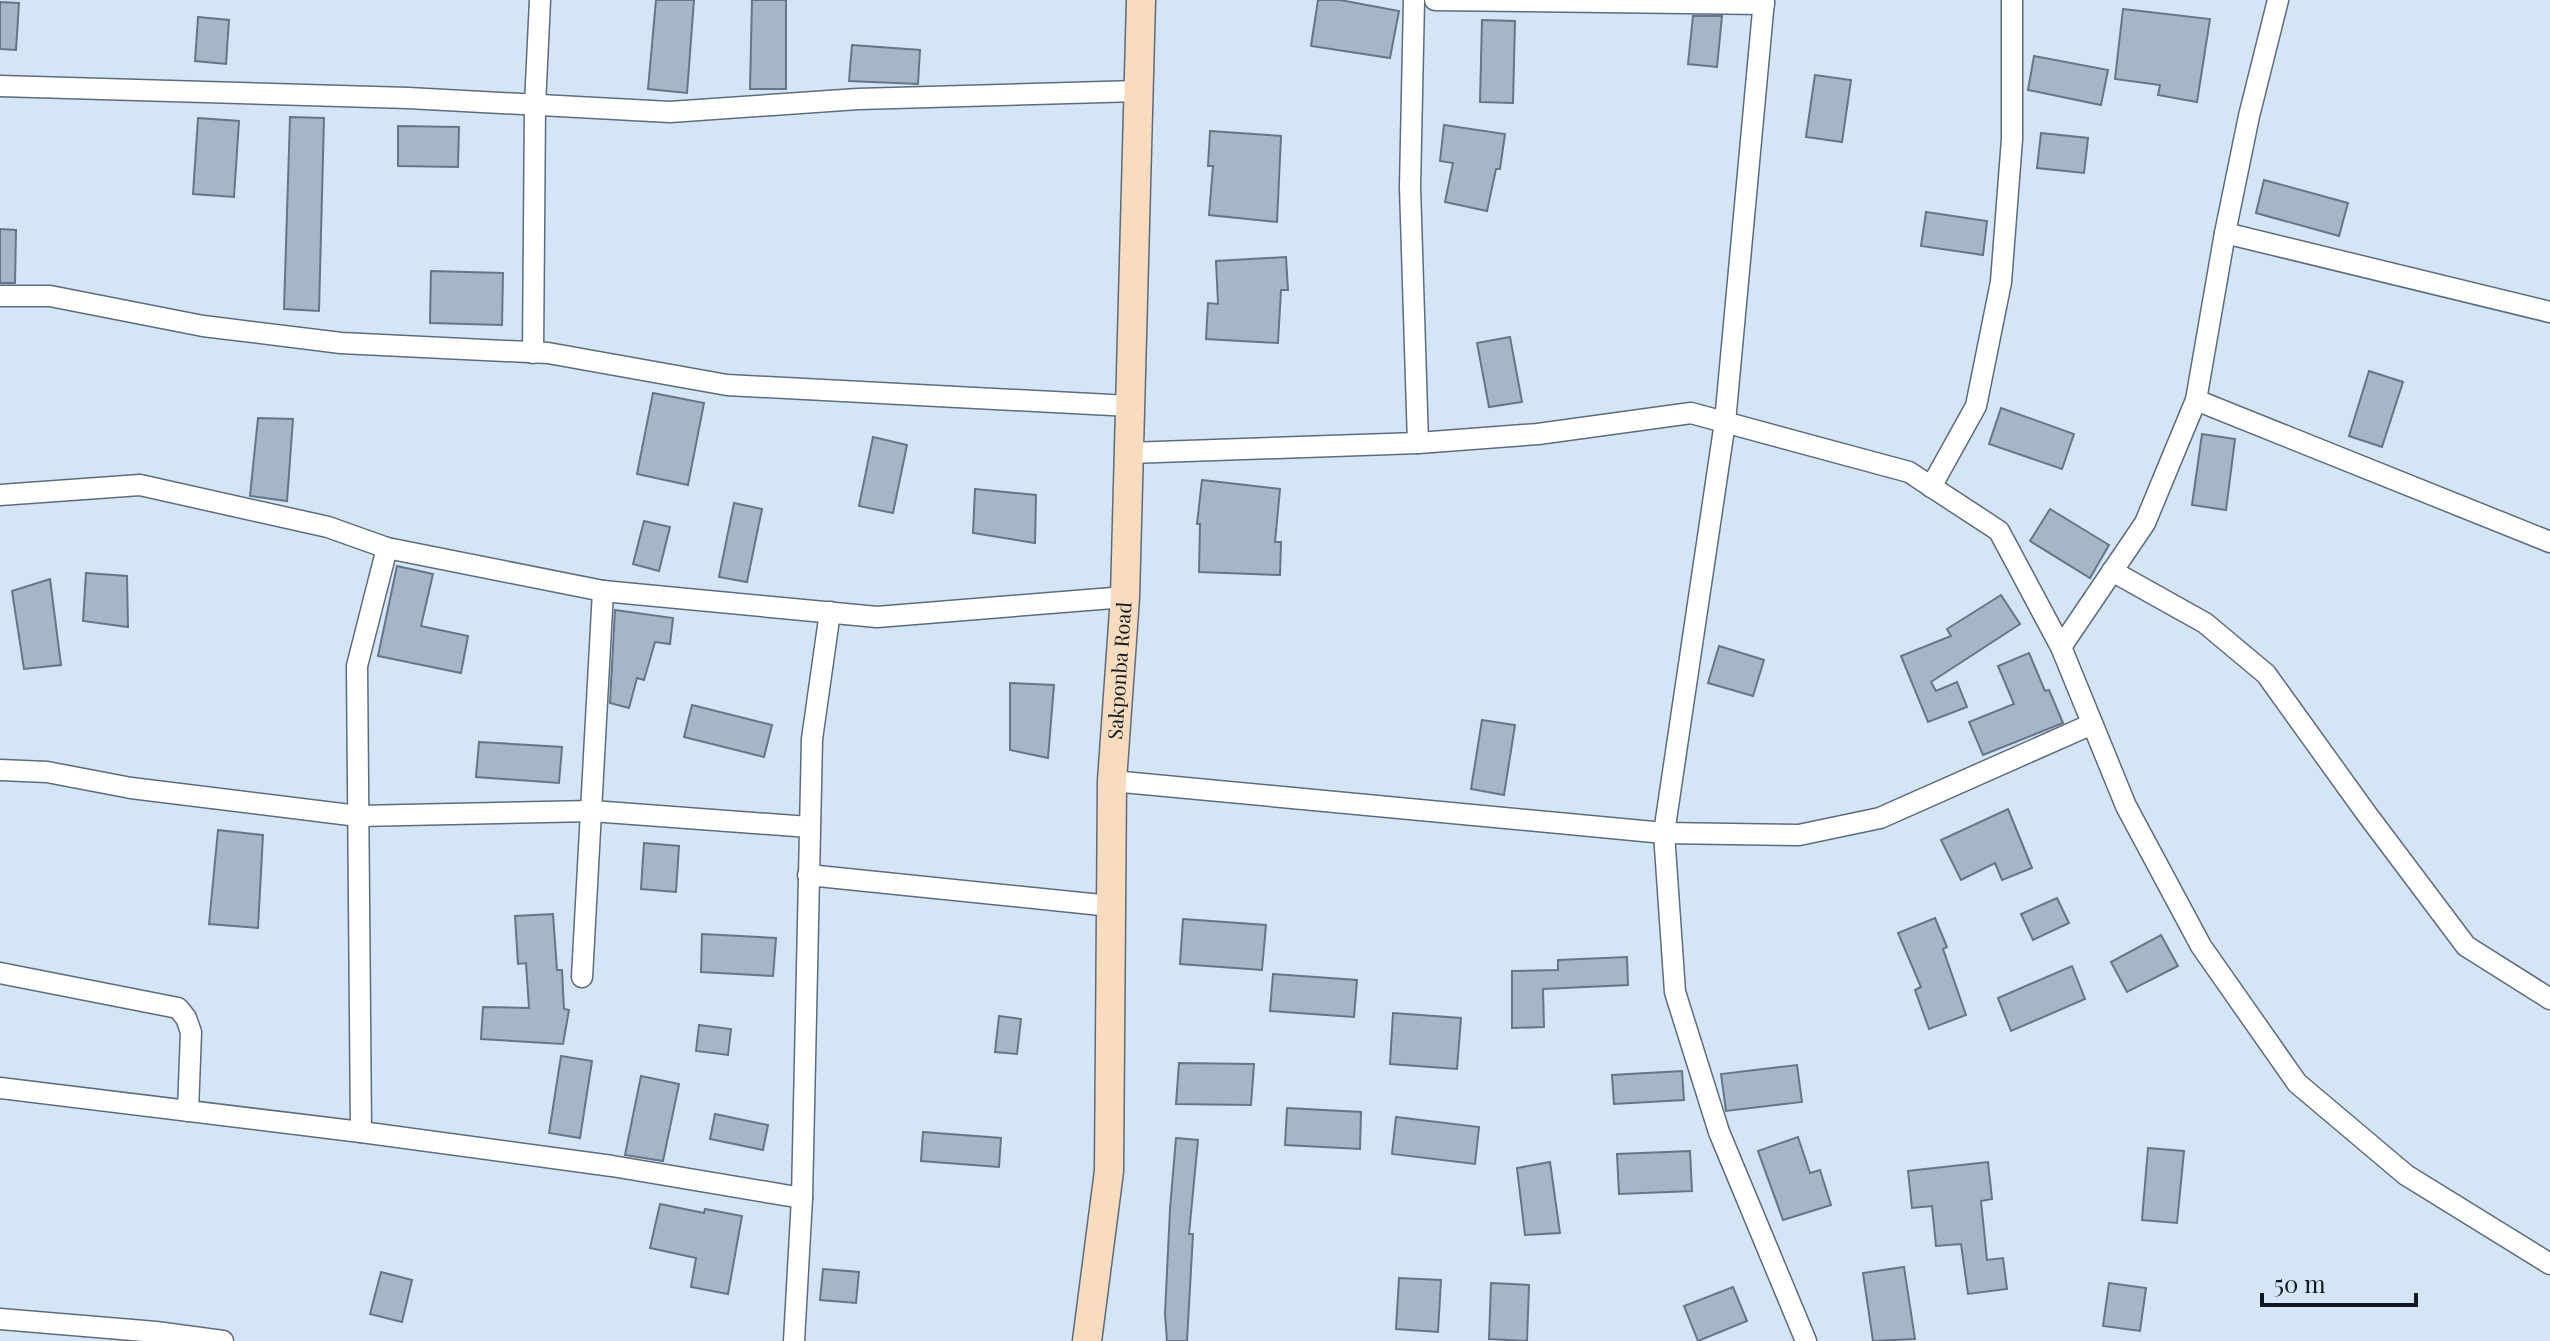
<svg xmlns="http://www.w3.org/2000/svg" width="2550" height="1341" font-family="'Playfair Display',serif">
	<rect width="100%" height="100%" fill="#d3e5f7"/>
	<g fill="#a5b6c8" stroke="#677686" stroke-width="2">
		<path d="M656 0H694L687 93 648 89Z"/>
		<path d="M752 0H786V89H750Z"/>
		<path d="M1318 0H1340L1399 11 1390 58 1311 46Z"/>
		<path d="M0 2 19 3 16 50 0 49Z"/>
		<path d="M2123 9 2210 19 2197 102 2158 95 2160 85 2115 79Z"/>
		<path d="M1693 16H1722L1717 67 1688 64Z"/>
		<path d="M198 17 229 20 226 64 195 61Z"/>
		<path d="M1482 20 1515 21 1513 103 1480 102Z"/>
		<path d="M852 45 920 50 918 84 849 81Z"/>
		<path d="M2034 56 2108 70 2101 105 2028 90Z"/>
		<path d="M1815 75 1851 80 1842 142 1806 137Z"/>
		<path d="M290 117 324 118 319 311 284 309Z"/>
		<path d="M198 118 239 121 234 197 193 194Z"/>
		<path d="M1444 125 1505 134 1500 169H1496L1487 211 1445 202 1453 163 1440 161Z"/>
		<path d="M398 126 459 127 458 167 398 166Z"/>
		<path d="M1210 131 1281 136 1277 222 1209 215 1213 166H1208Z"/>
		<path d="M2041 133 2088 138 2084 173 2037 168Z"/>
		<path d="M2264 180 2348 203 2339 236 2256 213Z"/>
		<path d="M1926 212 1987 221 1983 255 1921 246Z"/>
		<path d="M0 229 16 230 15 283H0Z"/>
		<path d="M1286 257 1288 290H1281L1278 343 1206 339 1208 303 1218 304 1216 261Z"/>
		<path d="M431 271 503 273 502 325 430 323Z"/>
		<path d="M1510 337 1522 402 1489 407 1477 343Z"/>
		<path d="M2369 371 2403 382 2382 447 2349 436Z"/>
		<path d="M653 393 704 403 688 485 637 474Z"/>
		<path d="M2001 408 2074 434 2062 469 1989 444Z"/>
		<path d="M258 418 293 419 287 501 250 496Z"/>
		<path d="M2202 434 2235 439 2226 510 2192 505Z"/>
		<path d="M873 437 907 445 893 513 859 506Z"/>
		<path d="M1202 480 1280 489 1275 542H1281L1280 575 1199 572 1200 524H1197Z"/>
		<path d="M975 489 1036 495 1035 543 973 533Z"/>
		<path d="M734 503 762 509 747 582 719 577Z"/>
		<path d="M2050 509 2109 545 2090 578 2030 541Z"/>
		<path d="M644 521 670 527 659 571 633 564Z"/>
		<path d="M397 566 433 574 421 626 468 636 461 673 378 656Z"/>
		<path d="M86 573 127 576 128 627 83 621Z"/>
		<path d="M50 579 61 665 24 669 12 591Z"/>
		<path d="M2001 595 2020 624 1931 682 1936 691 1957 682 1967 707 1928 722 1901 656 1951 636 1947 629Z"/>
		<path d="M615 610 673 618 670 644 655 642 644 680 637 678 629 708 610 703Z"/>
		<path d="M1719 646 1764 660 1753 696 1708 683Z"/>
		<path d="M2029 653 2045 691 2049 690 2063 723 1983 755 1969 722 2014 704 1998 666Z"/>
		<path d="M1010 683 1054 685 1048 758 1010 750Z"/>
		<path d="M692 705 772 725 764 757 684 737Z"/>
		<path d="M1482 720 1515 725 1504 795 1471 789Z"/>
		<path d="M479 742 562 747 559 783 476 777Z"/>
		<path d="M2008 809 2032 868 2002 880 1995 863 1961 880 1941 840Z"/>
		<path d="M218 830 263 835 258 928 209 924Z"/>
		<path d="M644 843 679 846 676 892 641 889Z"/>
		<path d="M2057 898 2069 923 2033 940 2021 914Z"/>
		<path d="M553 914 557 970H562L564 1009 569 1010 563 1044 481 1039 483 1007 529 1008 526 963 518 964 515 916Z"/>
		<path d="M1935 918 1947 947 1943 949 1966 1015 1929 1029 1915 990 1921 987 1898 933Z"/>
		<path d="M1183 919 1266 925 1262 970 1180 964Z"/>
		<path d="M702 934 776 938 773 976 701 972Z"/>
		<path d="M2161 935 2178 966 2127 992 2111 962Z"/>
		<path d="M1627 957 1628 985 1543 989 1544 1027 1512 1028V971L1558 970V960Z"/>
		<path d="M2072 966 2085 999 2011 1031 1998 998Z"/>
		<path d="M1273 974 1357 980 1354 1017 1270 1011Z"/>
		<path d="M1393 1013 1461 1018 1457 1069 1390 1064Z"/>
		<path d="M999 1016 1021 1019 1017 1054 995 1052Z"/>
		<path d="M699 1025 731 1029 728 1055 696 1051Z"/>
		<path d="M561 1056 592 1061 580 1138 549 1133Z"/>
		<path d="M1179 1063 1254 1064 1251 1105 1176 1104Z"/>
		<path d="M1797 1065 1802 1102 1726 1111 1721 1074Z"/>
		<path d="M1682 1071 1684 1100 1614 1104 1612 1075Z"/>
		<path d="M641 1076 679 1084 663 1161 625 1155Z"/>
		<path d="M1287 1108 1361 1112 1360 1149 1285 1145Z"/>
		<path d="M715 1114 768 1125 763 1150 710 1139Z"/>
		<path d="M1396 1117 1479 1127 1475 1164 1392 1154Z"/>
		<path d="M923 1132 1001 1138 999 1167 921 1161Z"/>
		<path d="M1798 1137 1810 1173 1820 1170 1831 1205 1783 1220 1758 1151Z"/>
		<path d="M1176 1138 1198 1140 1189 1234H1193L1187 1341H1167L1165 1314 1170 1209Z"/>
		<path d="M2148 1148 2184 1151 2177 1223 2142 1220Z"/>
		<path d="M1690 1151 1692 1191 1619 1194 1617 1154Z"/>
		<path d="M1550 1162 1560 1233 1525 1235 1517 1168Z"/>
		<path d="M1988 1162 1992 1199 1981 1201 1987 1260 2003 1258 2007 1289 1968 1294 1961 1244 1936 1246 1932 1206 1912 1208 1908 1171Z"/>
		<path d="M660 1204 704 1213 705 1209 742 1216 728 1294 691 1287 696 1258 650 1248Z"/>
		<path d="M1904 1267 1915 1339 1873 1341 1863 1273Z"/>
		<path d="M823 1269 859 1272 856 1303 820 1300Z"/>
		<path d="M381 1272 412 1280 402 1322 370 1314Z"/>
		<path d="M1399 1278 1441 1280 1438 1332 1396 1329Z"/>
		<path d="M1491 1283 1529 1285 1527 1341 1489 1339Z"/>
		<path d="M2109 1283 2146 1288 2140 1331 2103 1326Z"/>
		<path d="M1733 1287 1747 1321 1698 1341 1684 1306Z"/>
	</g>
	<g fill="none" stroke-linecap="round" stroke-linejoin="round">
		<defs>
			<g id="street">
				<path d="M1414 0 1410 187 1418 443"/>
				<path d="M1435 0 1764 4"/>
				<path d="M1764 0 1725 422 1664 833 1675 992 1719 1132 1806 1341"/>
				<path d="M0 86 408 98 670 112 858 99 1138 91"/>
				<path d="M2225 233 2550 312"/>
				<path d="M0 296H50L203 326 341 343 548 353 727 385 1130 406"/>
				<path d="M533 353 535 105 540 0"/>
				<path d="M2196 400 2550 542"/>
				<path d="M1129 453 1418 443 1538 434 1691 413 1909 472 1999 531 2061 647 2126 806 2201 946 2297 1083 2406 1175 2550 1264"/>
				<path d="M1931 487 1976 406 2001 282 2012 139V0"/>
				<path d="M0 495 140 485 328 527 387 548 603 591 877 617 1125 597"/>
				<path d="M2112 571 2205 623 2266 674 2366 813 2466 946 2550 999"/>
				<path d="M2061 647 2145 523 2196 400 2225 233 2249 116 2278 0"/>
				<path d="M0 770 47 772 131 788 358 816 592 811 809 827"/>
				<path d="M1112 781 1664 833 1799 835 1880 818 2092 724"/>
				<path d="M808 875 1111 906"/>
				<path d="M0 973 178 1008 186 1018 191 1032 188 1111"/>
				<path d="M582 977 603 591"/>
				<path d="M0 1088 361 1132 612 1166 802 1198"/>
				<path d="M361 1132 357 666 387 548"/>
				<path d="M0 1319 156 1332 223 1341"/>
				<path d="M794 1341 802 1198 812 739 830 612"/>
			</g>
			<g id="secondary">
				<path id="s1" d="M1087 1341 1109 1171 1112 781 1125 597 1141 0"/>
			</g>
		</defs>
		<use href="#street" stroke="#5d6c7c" stroke-width="23"/>
		<use href="#secondary" stroke="#5d6c7c" stroke-width="31"/>
		<use href="#street" stroke="#fff" stroke-width="20"/>
		<use href="#secondary" stroke="#f9dcbd" stroke-width="28"/>
	</g>
	<g text-anchor="middle" stroke-width="6" stroke-linejoin="round" paint-order="stroke">
		<g font-size="20" fill="#11171e" stroke="#d3e5f7">
			<text dy="7" stroke="none"><textPath href="#s1" startOffset="672">Sakponba Road</textPath></text>
		</g>
	</g>
	<path d="M2262 1293v12h154v-12" fill="none" stroke="#11171e" stroke-width="4"/>
	<text x="2274" y="1293" font-size="24" fill="#11171e" stroke="#d3e5f7" stroke-width="6" paint-order="stroke">50 m</text>
</svg>
